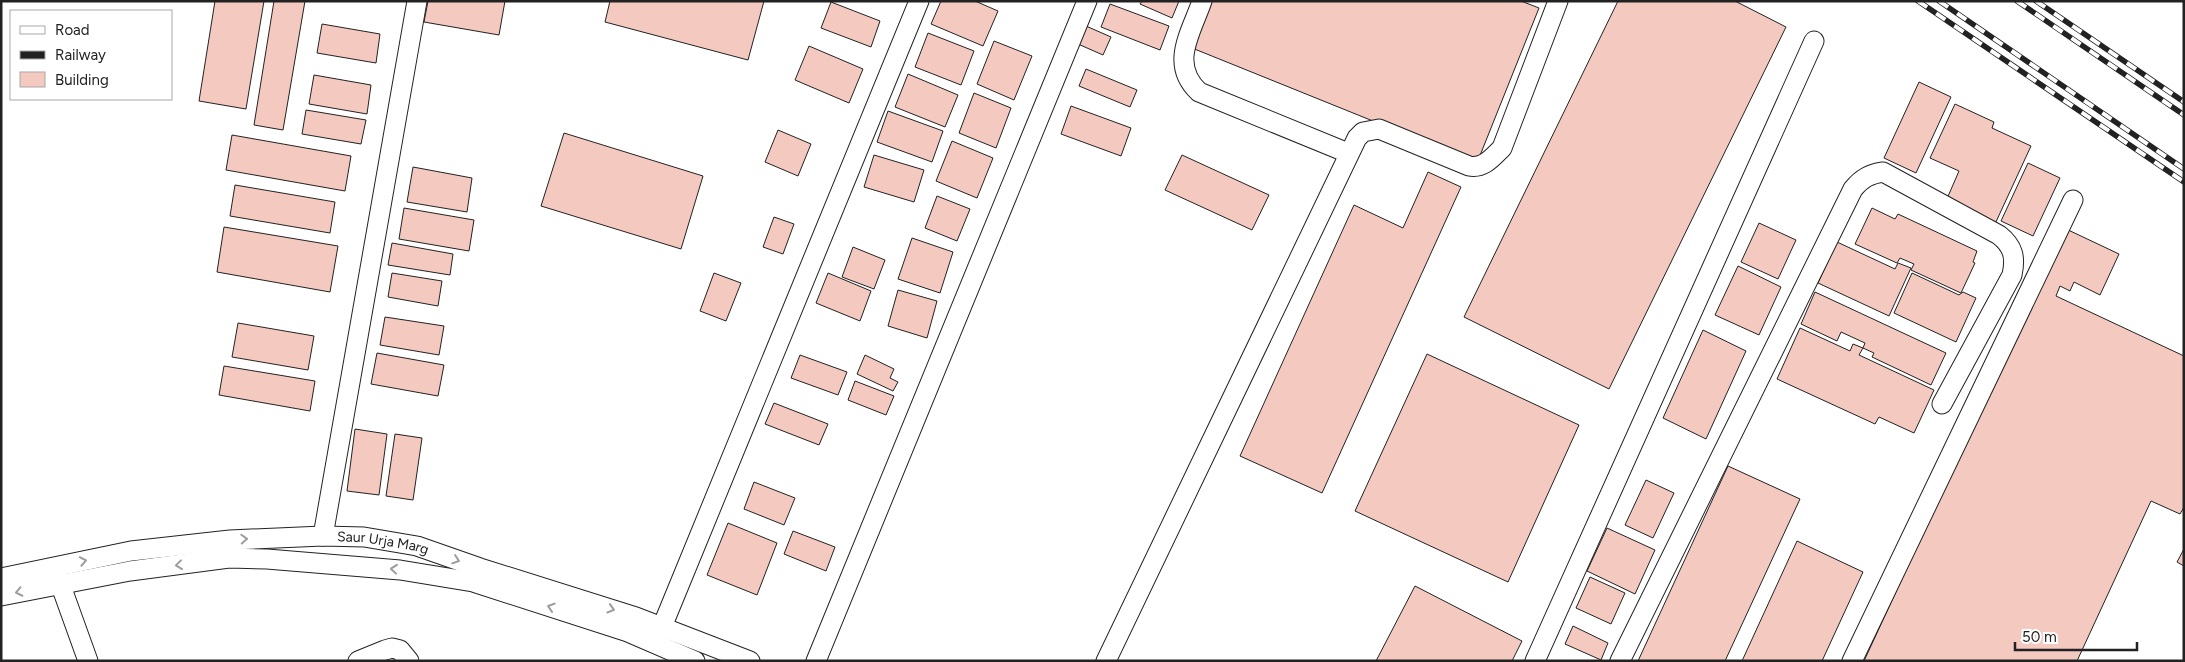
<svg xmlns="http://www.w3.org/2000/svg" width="2185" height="662" font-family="Figtree,sans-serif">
	<rect width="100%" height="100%" fill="#fff"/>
	<g fill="#f3c9c0" stroke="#222">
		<path d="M215 1H264L246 109 199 101Z"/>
		<path d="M274 1H305L283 130 254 125Z"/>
		<path d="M428 1H505L499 35 424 22Z"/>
		<path d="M610 1H764L748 60 605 22Z"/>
		<path d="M941 1H975L998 11 983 46 931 24Z"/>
		<path d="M1142 1H1179L1172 18 1140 4Z"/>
		<path d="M1210 1H1521L1539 8 1477 163 1192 48Z"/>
		<path d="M1618 1H1735L1786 27 1609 389 1464 317Z"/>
		<path d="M831 2 880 21 871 47 821 28Z"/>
		<path d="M1110 4 1169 26 1160 50 1101 27Z"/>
		<path d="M322 24 380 34 376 63 317 53Z"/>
		<path d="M1086 26 1111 37 1103 55 1078 44Z"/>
		<path d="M928 33 974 51 961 85 915 67Z"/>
		<path d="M994 41 1032 56 1014 100 977 84Z"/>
		<path d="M809 46 863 69 849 103 795 80Z"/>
		<path d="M1086 69 1137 90 1130 107 1079 86Z"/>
		<path d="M908 74 958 95 945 127 895 107Z"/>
		<path d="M314 75 371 85 367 114 309 104Z"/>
		<path d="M1919 82 1951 97 1916 173 1884 158Z"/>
		<path d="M974 93 1011 108 996 148 959 133Z"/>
		<path d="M1955 104 1994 122 1992 128 2031 146 1995 224 1946 201 1959 171 1930 158Z"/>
		<path d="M1071 106 1131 128 1121 156 1061 134Z"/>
		<path d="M306 110 366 120 361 144 302 134Z"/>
		<path d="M888 111 943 131 932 162 877 142Z"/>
		<path d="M778 130 811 144 798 176 765 162Z"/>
		<path d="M564 133 703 176 681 249 541 206Z"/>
		<path d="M232 135 351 156 345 191 226 170Z"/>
		<path d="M952 141 993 158 977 198 936 181Z"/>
		<path d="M874 155 924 170 914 202 864 187Z"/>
		<path d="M1182 155 1269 195 1252 230 1165 190Z"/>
		<path d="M2028 163 2060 178 2033 236 2001 221Z"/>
		<path d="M413 167 472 178 467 212 407 202Z"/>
		<path d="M1428 172 1461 187 1322 493 1240 456 1354 205 1403 228Z"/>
		<path d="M235 185 335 202 330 233 230 216Z"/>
		<path d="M937 196 970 209 957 241 925 228Z"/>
		<path d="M404 208 474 220 469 251 399 239Z"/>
		<path d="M1872 208 1895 219 1898 214 1977 251 1973 262 1975 263 1961 293 1911 270 1914 264 1900 258 1897 263 1855 244Z"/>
		<path d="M774 217 794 224 783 254 763 247Z"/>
		<path d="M1759 223 1796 240 1778 279 1741 262Z"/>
		<path d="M224 227 338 246 330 292 217 272Z"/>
		<path d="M2064 228 2119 254 2100 295 2074 282 2070 291 2060 286 2056 296 2184 356V507L2180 514 2151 501 2077 661H1864Z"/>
		<path d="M912 238 953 252 940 293 898 279Z"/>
		<path d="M1837 242 1895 269 1898 263 1911 268 1889 316 1818 283Z"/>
		<path d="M392 243 453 254 450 275 388 265Z"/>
		<path d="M853 247 885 260 874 289 842 277Z"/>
		<path d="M1738 266 1781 287 1759 335 1715 315Z"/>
		<path d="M392 273 442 281 438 306 388 297Z"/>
		<path d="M714 273 741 283 726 321 700 311Z"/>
		<path d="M828 273 871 291 860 321 816 303Z"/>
		<path d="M1912 273 1959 295 1963 292 1976 298 1956 342 1894 313Z"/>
		<path d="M898 290 937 301 927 338 888 326Z"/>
		<path d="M1815 292 1946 353 1931 385 1872 357 1874 353 1863 348 1865 343 1841 332 1837 341 1801 324Z"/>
		<path d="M385 317 444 326 439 355 380 345Z"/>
		<path d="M238 323 314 336 308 370 232 357Z"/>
		<path d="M1800 328 1850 351 1853 344 1863 348 1859 355 1934 390 1914 433 1879 417 1875 424 1777 379Z"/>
		<path d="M1703 330 1746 351 1706 439 1663 418Z"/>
		<path d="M377 353 444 365 438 396 371 384Z"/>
		<path d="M1427 354 1579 425 1508 582 1355 511Z"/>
		<path d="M800 355 847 372 838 395 791 378Z"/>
		<path d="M865 355 894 369 890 378 898 382 893 391 857 374Z"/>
		<path d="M224 366 315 381 310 411 219 395Z"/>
		<path d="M855 381 894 396 886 415 848 400Z"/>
		<path d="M774 403 828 424 819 445 765 424Z"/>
		<path d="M355 429 387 434 379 495 347 491Z"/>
		<path d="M395 434 422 438 413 500 386 496Z"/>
		<path d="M1728 466 1800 499 1725 661H1638Z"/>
		<path d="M1646 480 1674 493 1653 538 1625 525Z"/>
		<path d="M754 482 795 498 784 525 744 509Z"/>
		<path d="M728 523 777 543 757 595 707 575Z"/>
		<path d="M1607 528 1655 550 1635 594 1587 571Z"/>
		<path d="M793 531 835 547 826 571 784 554Z"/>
		<path d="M1797 541 1863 572 1822 661H1742Z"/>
		<path d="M2184 549V566L2177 562Z"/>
		<path d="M1590 577 1625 593 1611 624 1576 608Z"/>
		<path d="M1415 586 1522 641 1512 661H1376Z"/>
		<path d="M1573 626 1608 643 1601 660 1565 644Z"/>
	</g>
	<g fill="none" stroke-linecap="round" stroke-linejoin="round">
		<defs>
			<g id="minor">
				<path d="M1202 1C1191 33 1169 64 1199 92L1348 153"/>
				<path d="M323 536 417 1"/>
				<path d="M56 572 88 661"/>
				<path id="s1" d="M1 578 131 551 230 540 323 536 364 537 417 546 480 568 636 617 750 661"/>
				<path d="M1 596 130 571 229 558 267 559 400 570 473 582 628 632 695 661"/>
				<path d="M662 627 919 1"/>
				<path d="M358 661 385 650 392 648 400 650 409 661"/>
				<path d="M816 661 1087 1"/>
				<path d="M1106 661 1357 138 1363 132 1379 129 1469 166C1483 169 1492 158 1502 148L1558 1"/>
				<path d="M1535 661 1814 41"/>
				<path d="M1620 661 1853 189C1862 178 1870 174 1883 172L1999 235C2013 246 2016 257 2012 275L1942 404"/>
				<path d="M1852 661 2073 200"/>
			</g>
		</defs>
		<use href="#minor" stroke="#222" stroke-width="21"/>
		<use href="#minor" stroke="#fff" stroke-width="19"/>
		<defs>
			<g id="rail">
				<path d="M1918 1 2184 182"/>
				<path d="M1939 1 2184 169"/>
				<path d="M2017 1 2184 115"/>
				<path d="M2036 1 2184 102"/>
			</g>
		</defs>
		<use href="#rail" stroke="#222" stroke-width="5.5"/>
		<use href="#rail" stroke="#fff" stroke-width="4" stroke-dasharray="11" stroke-linecap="butt"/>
	</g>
	<defs><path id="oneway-chevron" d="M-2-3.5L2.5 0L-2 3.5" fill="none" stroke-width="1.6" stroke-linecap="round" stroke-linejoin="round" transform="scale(1.25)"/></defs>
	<g stroke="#9c9c9c">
		<use href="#oneway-chevron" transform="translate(244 539) rotate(-3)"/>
		<use href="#oneway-chevron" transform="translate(456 560) rotate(19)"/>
		<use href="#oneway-chevron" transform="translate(83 561) rotate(-11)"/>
		<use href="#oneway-chevron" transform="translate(179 565) rotate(173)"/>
		<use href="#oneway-chevron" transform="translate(394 569) rotate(-174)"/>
		<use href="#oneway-chevron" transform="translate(19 592) rotate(168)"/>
		<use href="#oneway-chevron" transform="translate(551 607) rotate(-162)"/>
		<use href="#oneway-chevron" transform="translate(611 609) rotate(17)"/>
	</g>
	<g text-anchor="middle" stroke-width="4" stroke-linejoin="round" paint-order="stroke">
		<g font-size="14" fill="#222" stroke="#fff">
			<text dy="5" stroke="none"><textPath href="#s1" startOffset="386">Saur Urja Marg</textPath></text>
		</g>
	</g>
	<rect width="2185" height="662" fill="none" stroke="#222222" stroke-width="5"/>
	<rect x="10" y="10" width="162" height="90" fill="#ffffff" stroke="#a7a7a7"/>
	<rect x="20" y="26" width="25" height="8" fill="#ffffff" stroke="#a7a7a7"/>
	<text x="55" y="35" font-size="15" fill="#222222">Road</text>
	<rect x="20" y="51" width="25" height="8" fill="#222222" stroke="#a7a7a7"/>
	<text x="55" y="60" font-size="15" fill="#222222">Railway</text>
	<rect x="20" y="72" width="25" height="15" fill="#f3c9c0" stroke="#a7a7a7"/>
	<text x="55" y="85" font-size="15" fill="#222222">Building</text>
	<path d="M2015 642v8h122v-8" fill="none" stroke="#222222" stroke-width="2.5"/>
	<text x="2022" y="642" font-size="15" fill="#222222" stroke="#ffffff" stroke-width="4" paint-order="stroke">50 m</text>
</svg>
